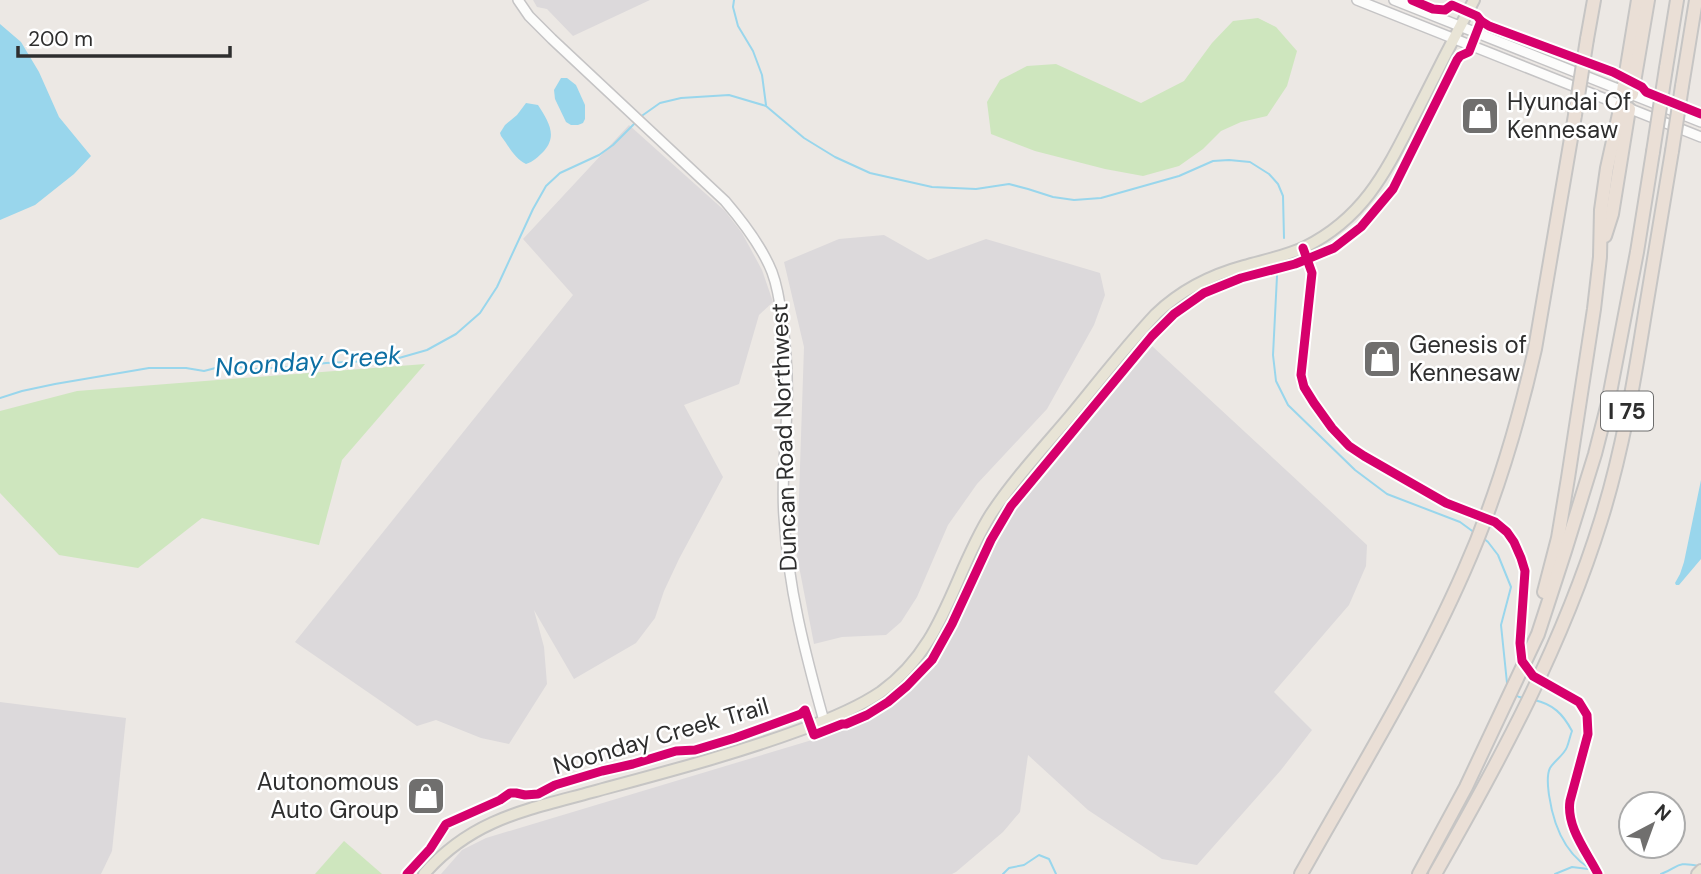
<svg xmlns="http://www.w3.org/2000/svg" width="1701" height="874" font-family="'DM Sans',sans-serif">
	<rect width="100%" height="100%" fill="#ece8e4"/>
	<g fill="#dcd9db">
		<path d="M533 0H650L573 36 547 9 537 7Z"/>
		<path d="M629 125 725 211 742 233 762 270 773 302 759 315 739 384 684 405 723 477 679 559 664 591 655 618 636 643 574 679 534 610 544 647 547 684 509 744 481 738 436 720 417 726 295 642 573 295 523 239Z"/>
		<path d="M884 235 928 260 986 239 1100 273 1105 295 1094 325 1047 409 977 484 948 525 917 597 901 622 886 635 842 637 814 644 797 556 804 347 784 262 839 239Z"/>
		<path d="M1152 346 1367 545 1366 566 1349 605 1274 692 1312 730 1281 770 1197 865 1162 859 1088 810 1028 755 1020 812 1003 832 956 872 952 874H441L462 850 486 838 842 731 882 712 934 668 958 626 1009 516 1043 478Z"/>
		<path d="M0 702 126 718 112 851 101 874H0Z"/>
	</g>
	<g fill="#cee6be">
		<path d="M1258 18 1276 27 1297 51 1287 86 1267 116 1241 122 1221 131 1203 149 1179 166 1143 176 1105 169 1035 151 991 134 987 102 1000 80 1027 66 1056 64 1141 103 1184 81 1212 43 1233 21Z"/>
		<path d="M425 364 342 460 319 545 202 518 138 568 59 555 0 493V411L77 391Z"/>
		<path d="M344 841 382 874H315Z"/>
	</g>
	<g fill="#99d6ec">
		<path d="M0 24 21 42 39 72 59 117 91 156 74 174 35 205 0 220Z"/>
		<path d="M561 78H567L576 85 585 105V119L583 123 578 125H571L566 122 555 99 554 90Z"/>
		<path d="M526 103 538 105C548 121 558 135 544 151 538 157 533 162 526 164 515 159 508 145 501 136L500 133 505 125 517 115Z"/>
		<path d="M1701 480V559L1679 585H1676L1675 583 1680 574 1684 562Z"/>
	</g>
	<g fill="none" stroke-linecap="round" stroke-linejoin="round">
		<g stroke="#99d6ec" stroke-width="2">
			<path d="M734 0 733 7 738 26 753 51 762 75 766 105"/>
			<path d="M643 115 660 103 681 98 729 95 766 106 804 138 835 157 870 173 932 187 976 189 1009 184 1028 189 1053 197 1074 200 1101 198 1179 176 1213 161 1229 160 1250 162 1269 174 1278 184 1283 196 1284 238"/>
			<path d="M1277 276 1273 355 1276 381 1288 405 1355 470 1387 494 1460 522 1475 533"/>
			<path d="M0 398 22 391 55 384 149 368H186L204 371 227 365 252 369 294 367 326 363 392 360 427 350 456 334 480 313 497 287 533 209 546 186 560 173 599 155 613 145 634 124"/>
			<path d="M1483 538 1488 542 1498 555 1511 587 1501 625 1507 683"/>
			<path d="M1514 694 1519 697 1525 698"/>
			<path d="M1534 700C1553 704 1563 714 1572 731 1570 736 1569 742 1567 747 1564 755 1555 760 1550 768 1546 776 1548 787 1549 795 1554 829 1568 861 1601 874"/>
			<path d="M1003 874 1009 868 1024 865 1039 855 1049 859 1056 874"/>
			<path d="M1555 874 1572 867 1588 869"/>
			<path d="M1661 874C1680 867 1675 861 1699 866"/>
		</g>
		<defs>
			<g id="minor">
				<path d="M518 0 529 16 552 39 725 201C743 222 762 247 772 272 778 288 780 303 782 319 786 347 788 376 787 405 786 442 781 480 784 517 788 587 805 653 824 721"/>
				<path d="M1357 0 1701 137"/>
				<path d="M1394 0 1701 122"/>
			</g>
			<g id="major">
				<path d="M424 874C472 819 526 810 592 792 662 773 732 755 800 730 828 720 856 709 881 692 945 646 952 576 991 514 1014 479 1044 447 1071 415 1099 381 1126 346 1156 314 1181 290 1211 275 1244 266 1265 260 1286 256 1305 247 1367 216 1388 167 1418 109 1436 73 1455 36 1474 0"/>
				<path d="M1697 874 1701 870"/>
			</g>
			<g id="highway">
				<path d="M1587 39 1594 0"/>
				<path d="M1666 68 1677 0"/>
				<path d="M1682 86 1696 0"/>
				<path d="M1623 91 1638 0"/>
				<path d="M1632 94 1648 0"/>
				<path d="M1605 236 1612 214 1629 109"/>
				<path d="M1544 592 1558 538 1568 478 1594 309 1600 257 1601 210 1607 168 1621 105"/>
				<path d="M1301 874C1357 774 1418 676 1464 571 1496 499 1518 424 1535 349L1575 115"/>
				<path d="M1419 874 1466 787 1538 634 1565 551 1595 454 1608 403 1637 252 1653 152"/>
				<path d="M1435 874C1500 760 1562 646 1601 520 1622 453 1634 382 1645 313 1654 259 1663 205 1672 151"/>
			</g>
		</defs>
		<use href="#minor" stroke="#c5c4c5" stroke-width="12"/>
		<use href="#major" stroke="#c6c5c4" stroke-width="14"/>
		<use href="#highway" stroke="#c6c5c4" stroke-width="16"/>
		<use href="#minor" stroke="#fcfcfb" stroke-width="9"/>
		<use href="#major" stroke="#e8e4d6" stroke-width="10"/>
		<use href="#highway" stroke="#eadfd6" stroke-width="12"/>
		<defs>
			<g id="highway-bridge">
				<path d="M1575 115 1587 39"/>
				<path d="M1672 151 1682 86"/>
				<path d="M1653 152 1666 68"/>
			</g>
		</defs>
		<use href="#highway-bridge" stroke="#c6c5c4" stroke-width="16" stroke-linecap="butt"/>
		<use href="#highway-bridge" stroke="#eadfd6" stroke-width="12"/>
		<defs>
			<g id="cycleway">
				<path d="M1412 0 1433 9 1445 10 1452 5 1477 16 1481 21 1489 26 1613 72 1642 87 1646 92 1701 114"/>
				<path d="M1303 248 1312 273 1301 375 1304 387 1314 403 1332 428 1349 446 1364 456 1446 503 1495 522 1507 532 1514 542 1521 558 1525 571 1520 643 1522 661 1533 676 1579 702 1587 715 1588 734 1570 801C1566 827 1587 852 1598 874"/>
				<path d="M407 874 430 849 446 824 500 800 510 793H516L525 795 538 794 555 785 602 771 633 764 676 751 695 750 735 738 801 714 805 710 814 735 842 724H846L867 715 888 702 907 686 932 660 952 624 991 540 1011 506 1152 336 1174 314 1204 293 1241 278 1295 264 1334 248 1361 227 1393 189 1457 60 1460 56 1469 52 1481 21"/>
			</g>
		</defs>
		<use href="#cycleway" stroke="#fff" stroke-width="13"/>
		<use href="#cycleway" stroke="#d6006c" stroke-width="9"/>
	</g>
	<defs>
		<symbol id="shop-square" viewBox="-11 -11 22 22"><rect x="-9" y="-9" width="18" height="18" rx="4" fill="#706f6e" stroke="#fff"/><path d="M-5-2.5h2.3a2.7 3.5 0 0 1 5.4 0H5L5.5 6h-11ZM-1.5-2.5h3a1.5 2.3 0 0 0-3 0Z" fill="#fff"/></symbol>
	</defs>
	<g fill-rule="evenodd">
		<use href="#shop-square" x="1458" y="94" width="44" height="44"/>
		<use href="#shop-square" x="1360" y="337" width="44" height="44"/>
		<use href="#shop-square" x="404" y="774" width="44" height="44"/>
	</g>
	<g text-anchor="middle" stroke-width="5" stroke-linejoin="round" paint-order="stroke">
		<rect fill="#fff" stroke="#6d6d6d" stroke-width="2" x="1601" y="391.5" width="52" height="39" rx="5"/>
		<g font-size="23" font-weight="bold" fill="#2e2e2e">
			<text x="1627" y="419">I 75</text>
		</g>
		<g font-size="24" fill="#2e2e2e" stroke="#fff" text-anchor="start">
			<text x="1507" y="110">Hyundai Of<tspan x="1507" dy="28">Kennesaw</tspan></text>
			<text x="1409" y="353">Genesis of<tspan x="1409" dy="28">Kennesaw</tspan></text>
			<text x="399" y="790" text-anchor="end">Autonomous<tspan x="399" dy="28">Auto Group</tspan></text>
		</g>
		<g font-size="24" fill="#2e2e2e" stroke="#fff">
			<text transform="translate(784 437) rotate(-92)" y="8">Duncan Road Northwest</text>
			<text transform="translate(661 736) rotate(-16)" y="8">Noonday Creek Trail</text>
		</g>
		<g font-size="26" font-style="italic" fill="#0d6fa3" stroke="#fff">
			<text transform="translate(308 361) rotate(-4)" y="9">Noonday Creek</text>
		</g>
	</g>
	<g transform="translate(1652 825) rotate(41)"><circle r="33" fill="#ffffff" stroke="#ababab" stroke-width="2"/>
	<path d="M0-5L12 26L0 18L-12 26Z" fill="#706f6e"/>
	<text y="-10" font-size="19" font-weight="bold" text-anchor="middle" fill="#2e2e2e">N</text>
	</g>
	<path d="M18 46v10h212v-10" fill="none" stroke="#2e2e2e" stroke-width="3.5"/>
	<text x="28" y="46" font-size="21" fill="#2e2e2e" stroke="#ffffff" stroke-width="5" paint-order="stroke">200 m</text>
</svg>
